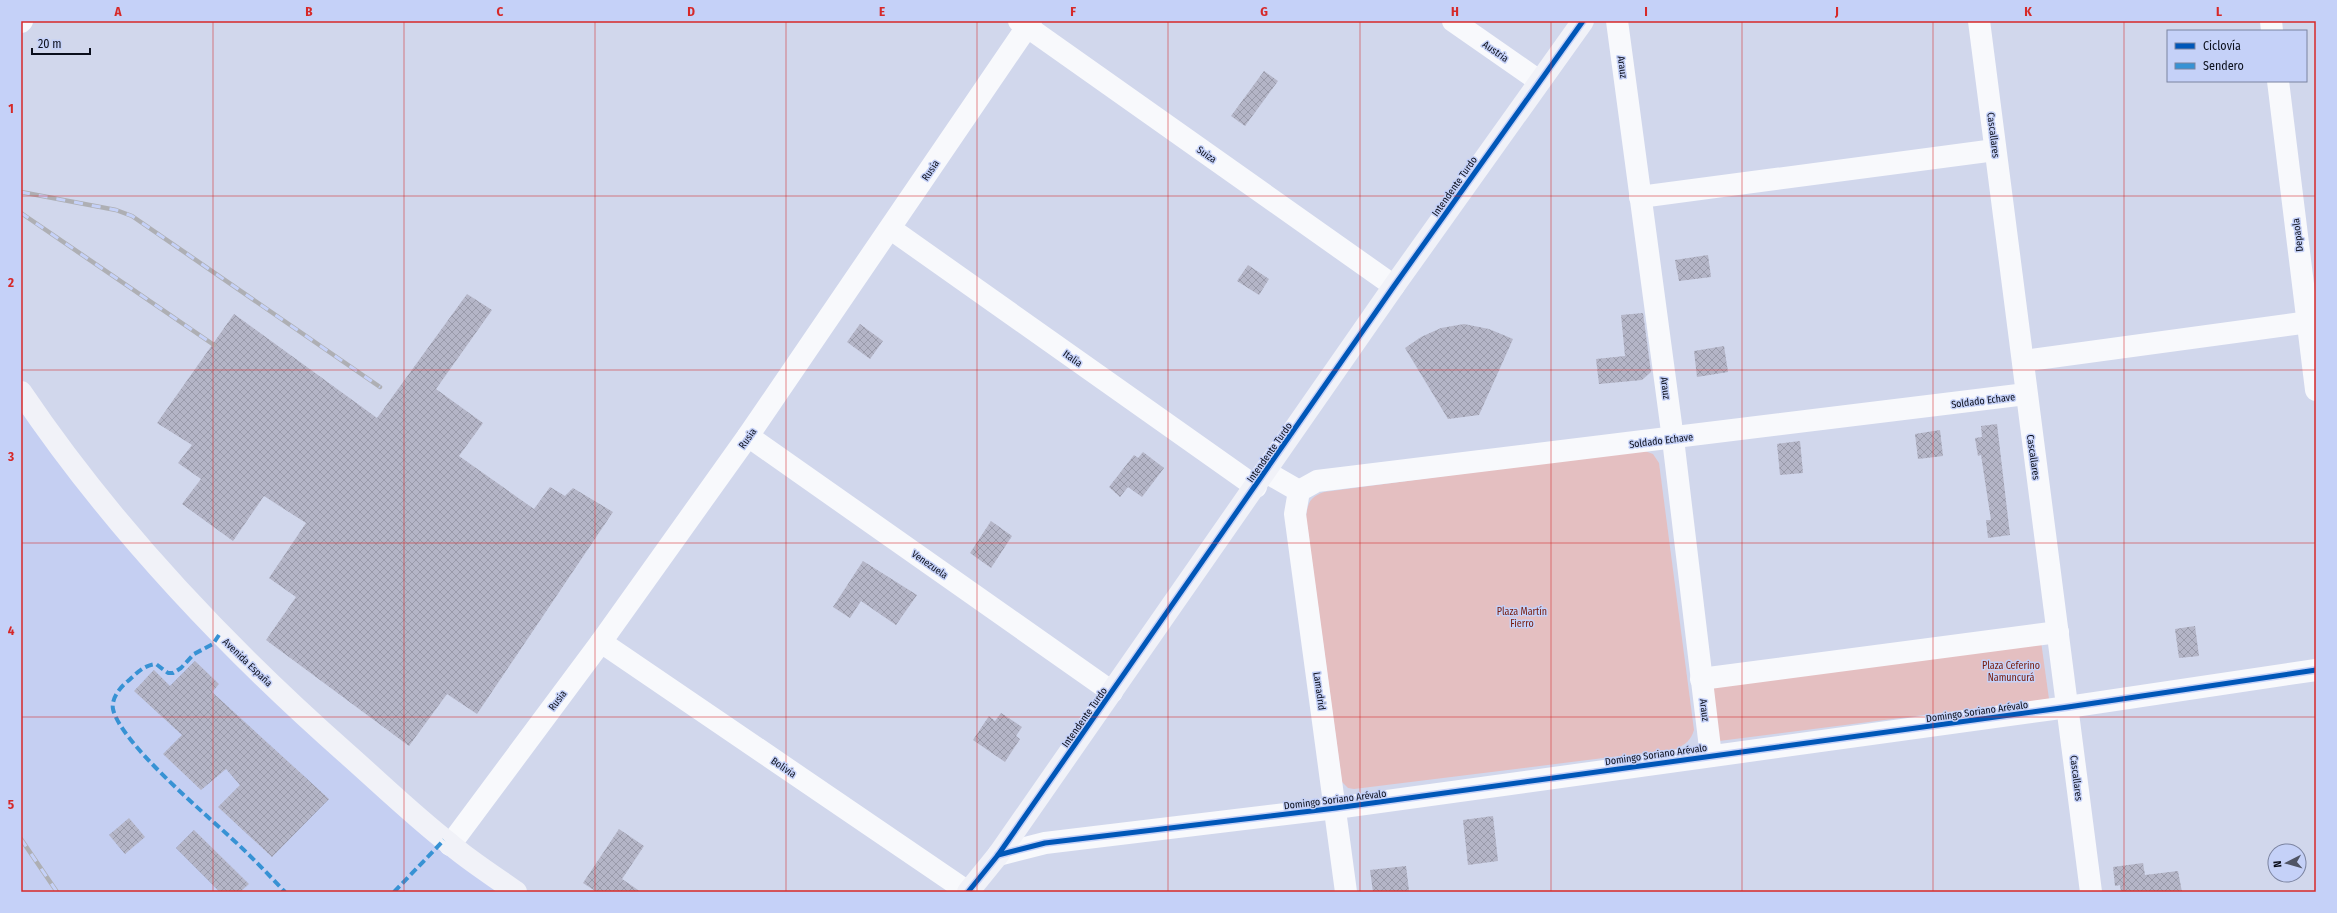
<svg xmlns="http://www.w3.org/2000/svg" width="2337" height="913" font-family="'Fira Sans Condensed',sans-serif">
	<defs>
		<pattern id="building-cross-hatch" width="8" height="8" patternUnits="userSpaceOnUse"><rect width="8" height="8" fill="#b4b5c7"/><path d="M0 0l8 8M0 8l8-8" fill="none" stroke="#999aaa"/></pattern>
	</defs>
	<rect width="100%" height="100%" fill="#d1d7ec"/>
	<path fill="#c5cff2" d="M21 385 185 599 519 892H21Z"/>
	<g fill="#e4bfc1">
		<path d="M1642 450 1653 454 1659 463 1694 730C1691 740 1686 744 1676 749L1354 789 1348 788 1342 782 1306 517C1308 502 1310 497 1324 492Z"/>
		<path d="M2040 634 2049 699 1719 741 1711 680Z"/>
	</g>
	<g fill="url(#building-cross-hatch)">
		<path d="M1264 71 1278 81 1245 126 1231 116Z"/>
		<path d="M1708 255 1711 277 1679 281 1675 260Z"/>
		<path d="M1248 265 1269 279 1259 295 1237 281Z"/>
		<path d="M467 294 492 310 436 389 483 423 459 456 534 509 550 487 565 496 573 488 613 512 477 714 447 694 409 746 266 640 296 597 269 578 306 523 264 496 233 541 182 504 201 479 178 463 192 445 157 423 234 314 377 418Z"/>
		<path d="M1643 313 1651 372 1642 380 1599 384 1596 359 1625 356 1621 315Z"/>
		<path d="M860 324 883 341 870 359 847 342Z"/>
		<path d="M1464 324 1489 329 1513 339 1479 415 1448 419 1405 348 1421 337 1441 328Z"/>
		<path d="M1724 346 1728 372 1697 377 1694 351Z"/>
		<path d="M1997 424 2010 535 1988 538 1986 520H1991L1981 455 1978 456 1975 438 1982 437 1981 426Z"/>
		<path d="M1940 430 1943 456 1918 459 1915 434Z"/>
		<path d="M1800 441 1803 473 1780 475 1777 444Z"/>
		<path d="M1143 452 1164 468 1142 497 1128 487 1120 497 1109 487 1134 455 1138 458Z"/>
		<path d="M991 521 1012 536 991 568 970 553Z"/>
		<path d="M863 561 917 595 896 625 861 601 850 618 833 607Z"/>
		<path d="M2195 626 2199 656 2179 658 2175 629Z"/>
		<path d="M195 661 219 684 212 692 329 799 272 857 218 807 240 785 226 769 201 790 163 754 182 735 134 691 154 670 170 686Z"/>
		<path d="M1001 713 1022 727 1016 736 1020 739 1005 762 973 740 989 716 995 721Z"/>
		<path d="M1493 816 1498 861 1468 865 1463 820Z"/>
		<path d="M129 818 145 837 125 854 109 835Z"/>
		<path d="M619 829 644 846 622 879 641 892H597L583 883Z"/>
		<path d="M194 830 249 884 240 892H220L176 848Z"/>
		<path d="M2143 863 2145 875 2178 871 2182 892H2121L2120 885 2115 886 2113 867Z"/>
		<path d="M1406 866 1409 891 1373 892 1370 870Z"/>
	</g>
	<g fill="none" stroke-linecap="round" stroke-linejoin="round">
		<g stroke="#f8f9fc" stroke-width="22">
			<path d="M1019 21 1394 286"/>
			<path d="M1453 21 1539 81"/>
			<path d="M1617 21 1673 439 1711 756"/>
			<path d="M1979 21 2091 892"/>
			<path d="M2271 21 2272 31"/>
			<path d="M21 22 22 21"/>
			<path d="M2278 81 2316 390"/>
			<path d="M1640 197 1995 150"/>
			<path d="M891 229 1256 487"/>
			<path d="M2023 361 2316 321"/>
			<path d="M748 436 1112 692"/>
			<path d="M1266 472 1299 491"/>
			<path d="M1299 491 1317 481 2026 394"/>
			<path d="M1299 491 1295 514 1346 892"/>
			<path d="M601 642 968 892"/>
			<path d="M1701 679 2058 632"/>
			<path d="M450 845 601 642 748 436 1031 21"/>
			<path d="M998 855 1045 843 1336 808 2068 707 2316 670"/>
		</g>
		<g stroke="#f1f2f8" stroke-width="22">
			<path d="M21 392C112 527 224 645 346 753 380 783 414 816 450 844 471 862 494 876 516 892"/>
			<path d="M968 892 998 855 1394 286 1583 21"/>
		</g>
		<defs>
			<g id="rail">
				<path d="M21 192 116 210 132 216 380 387"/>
				<path d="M21 213 214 345"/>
				<path d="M21 839 57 892"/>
			</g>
		</defs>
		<use href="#rail" stroke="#aeafb4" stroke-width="4.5"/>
		<use href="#rail" stroke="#c5d1f8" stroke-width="3" stroke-dasharray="9" stroke-linecap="butt"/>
		<g stroke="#3792d4" stroke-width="4" stroke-dasharray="8 4" stroke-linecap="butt">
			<path d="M219 635 213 644 194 654 181 668 173 673H168L156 664C144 665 137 673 128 681 120 687 111 699 113 709 120 742 203 812 229 836 249 854 267 873 285 892"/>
			<path d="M394 892 444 840"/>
		</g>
		<defs>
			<g id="cycleway">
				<path d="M998 855 1045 843 1336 808 2068 707 2316 670"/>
				<path d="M968 892 998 855 1394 286 1583 21"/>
			</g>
		</defs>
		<use href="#cycleway" stroke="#c5d1f8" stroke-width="8"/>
		<use href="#cycleway" stroke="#0057b8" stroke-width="5"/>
	</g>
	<path fill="none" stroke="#d62828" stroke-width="1" stroke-opacity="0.55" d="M213 21V892M404 21V892M595 21V892M786 21V892M977 21V892M1168 21V892M1360 21V892M1551 21V892M1742 21V892M1933 21V892M2124 21V892M21 196H2316M21 370H2316M21 543H2316M21 717H2316"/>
	<g text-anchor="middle" stroke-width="3" stroke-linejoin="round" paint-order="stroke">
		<g font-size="10" fill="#0b0f1c" stroke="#c5d1f8">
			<text transform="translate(1496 51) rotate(35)" y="4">Austria</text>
			<text transform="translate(1623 67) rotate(82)" y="4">Arauz</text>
			<text transform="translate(1994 135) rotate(83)" y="4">Cascallares</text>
			<text transform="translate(1207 154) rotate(35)" y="4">Suiza</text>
			<text transform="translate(930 170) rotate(-56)" y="4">Rusia</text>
			<text transform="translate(1454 186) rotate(-55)" y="4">Intendente Turdo</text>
			<text transform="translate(2297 235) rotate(-97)" y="4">Depaola</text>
			<text transform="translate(1073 358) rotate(35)" y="4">Italia</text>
			<text transform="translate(1666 388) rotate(82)" y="4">Arauz</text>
			<text transform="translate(1983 400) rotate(-7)" y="4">Soldado Echave</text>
			<text transform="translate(747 438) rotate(-55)" y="4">Rusia</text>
			<text transform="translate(1661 440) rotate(-7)" y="4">Soldado Echave</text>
			<text transform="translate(1269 452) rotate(-55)" y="4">Intendente Turdo</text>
			<text transform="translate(2034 457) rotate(82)" y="4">Cascallares</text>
			<text transform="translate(930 564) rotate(35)" y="4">Venezuela</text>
			<text transform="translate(248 662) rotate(44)" y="4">Avenida España</text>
			<text transform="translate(1320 691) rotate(82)" y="4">Lamadrid</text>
			<text transform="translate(557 700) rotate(-53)" y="4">Rusia</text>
			<text transform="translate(1705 710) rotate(83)" y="4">Arauz</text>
			<text transform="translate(1977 711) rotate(-8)" y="4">Domingo Soriano Arévalo</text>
			<text transform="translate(1084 717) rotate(-55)" y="4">Intendente Turdo</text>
			<text transform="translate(1656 754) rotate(-8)" y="4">Domingo Soriano Arévalo</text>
			<text transform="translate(784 767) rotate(34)" y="4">Bolivia</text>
			<text transform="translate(2077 778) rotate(83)" y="4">Cascallares</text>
			<text transform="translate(1335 799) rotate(-7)" y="4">Domingo Soriano Arévalo</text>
		</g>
		<g font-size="10" fill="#771a0a" stroke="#c5d1f8">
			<text x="1522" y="615">Plaza Martín<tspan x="1522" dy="12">Fierro</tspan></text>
			<text x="2011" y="669">Plaza Ceferino<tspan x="2011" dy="12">Namuncurá</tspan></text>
		</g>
	</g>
	<rect width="2337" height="913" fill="none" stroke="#c5d1f8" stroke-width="44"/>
	<rect x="2167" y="30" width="140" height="52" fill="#c5d1f8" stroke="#7b83a0"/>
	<rect x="2175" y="43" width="20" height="6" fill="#0057b8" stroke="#7b83a0"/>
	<text x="2203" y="50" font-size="12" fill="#0b0f1c">Ciclovía</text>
	<rect x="2175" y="63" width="20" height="6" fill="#3792d4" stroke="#7b83a0"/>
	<text x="2203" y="70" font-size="12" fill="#0b0f1c">Sendero</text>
	<g transform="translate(2287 863) rotate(264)"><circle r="19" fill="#c5d1f8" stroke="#7b83a0"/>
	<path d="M0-3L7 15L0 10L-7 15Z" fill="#505565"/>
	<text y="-6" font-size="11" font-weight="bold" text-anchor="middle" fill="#0b0f1c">N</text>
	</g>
	<path d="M32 48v6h58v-6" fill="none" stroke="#0b0f1c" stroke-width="2"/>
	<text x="38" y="48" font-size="12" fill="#0b0f1c" stroke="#c5d1f8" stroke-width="3" paint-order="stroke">20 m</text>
	<rect x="22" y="22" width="2293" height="869" fill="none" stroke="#d62828" stroke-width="1.5"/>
	<g font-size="13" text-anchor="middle" font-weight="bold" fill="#d62828">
		<text x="118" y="16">A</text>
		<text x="309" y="16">B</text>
		<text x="500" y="16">C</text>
		<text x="691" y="16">D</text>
		<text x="882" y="16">E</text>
		<text x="1073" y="16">F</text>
		<text x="1264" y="16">G</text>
		<text x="1455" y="16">H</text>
		<text x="1646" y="16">I</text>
		<text x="1837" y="16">J</text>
		<text x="2028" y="16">K</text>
		<text x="2219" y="16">L</text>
		<text x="11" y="113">1</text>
		<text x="11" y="287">2</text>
		<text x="11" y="461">3</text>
		<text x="11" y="635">4</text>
		<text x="11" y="809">5</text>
	</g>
</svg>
